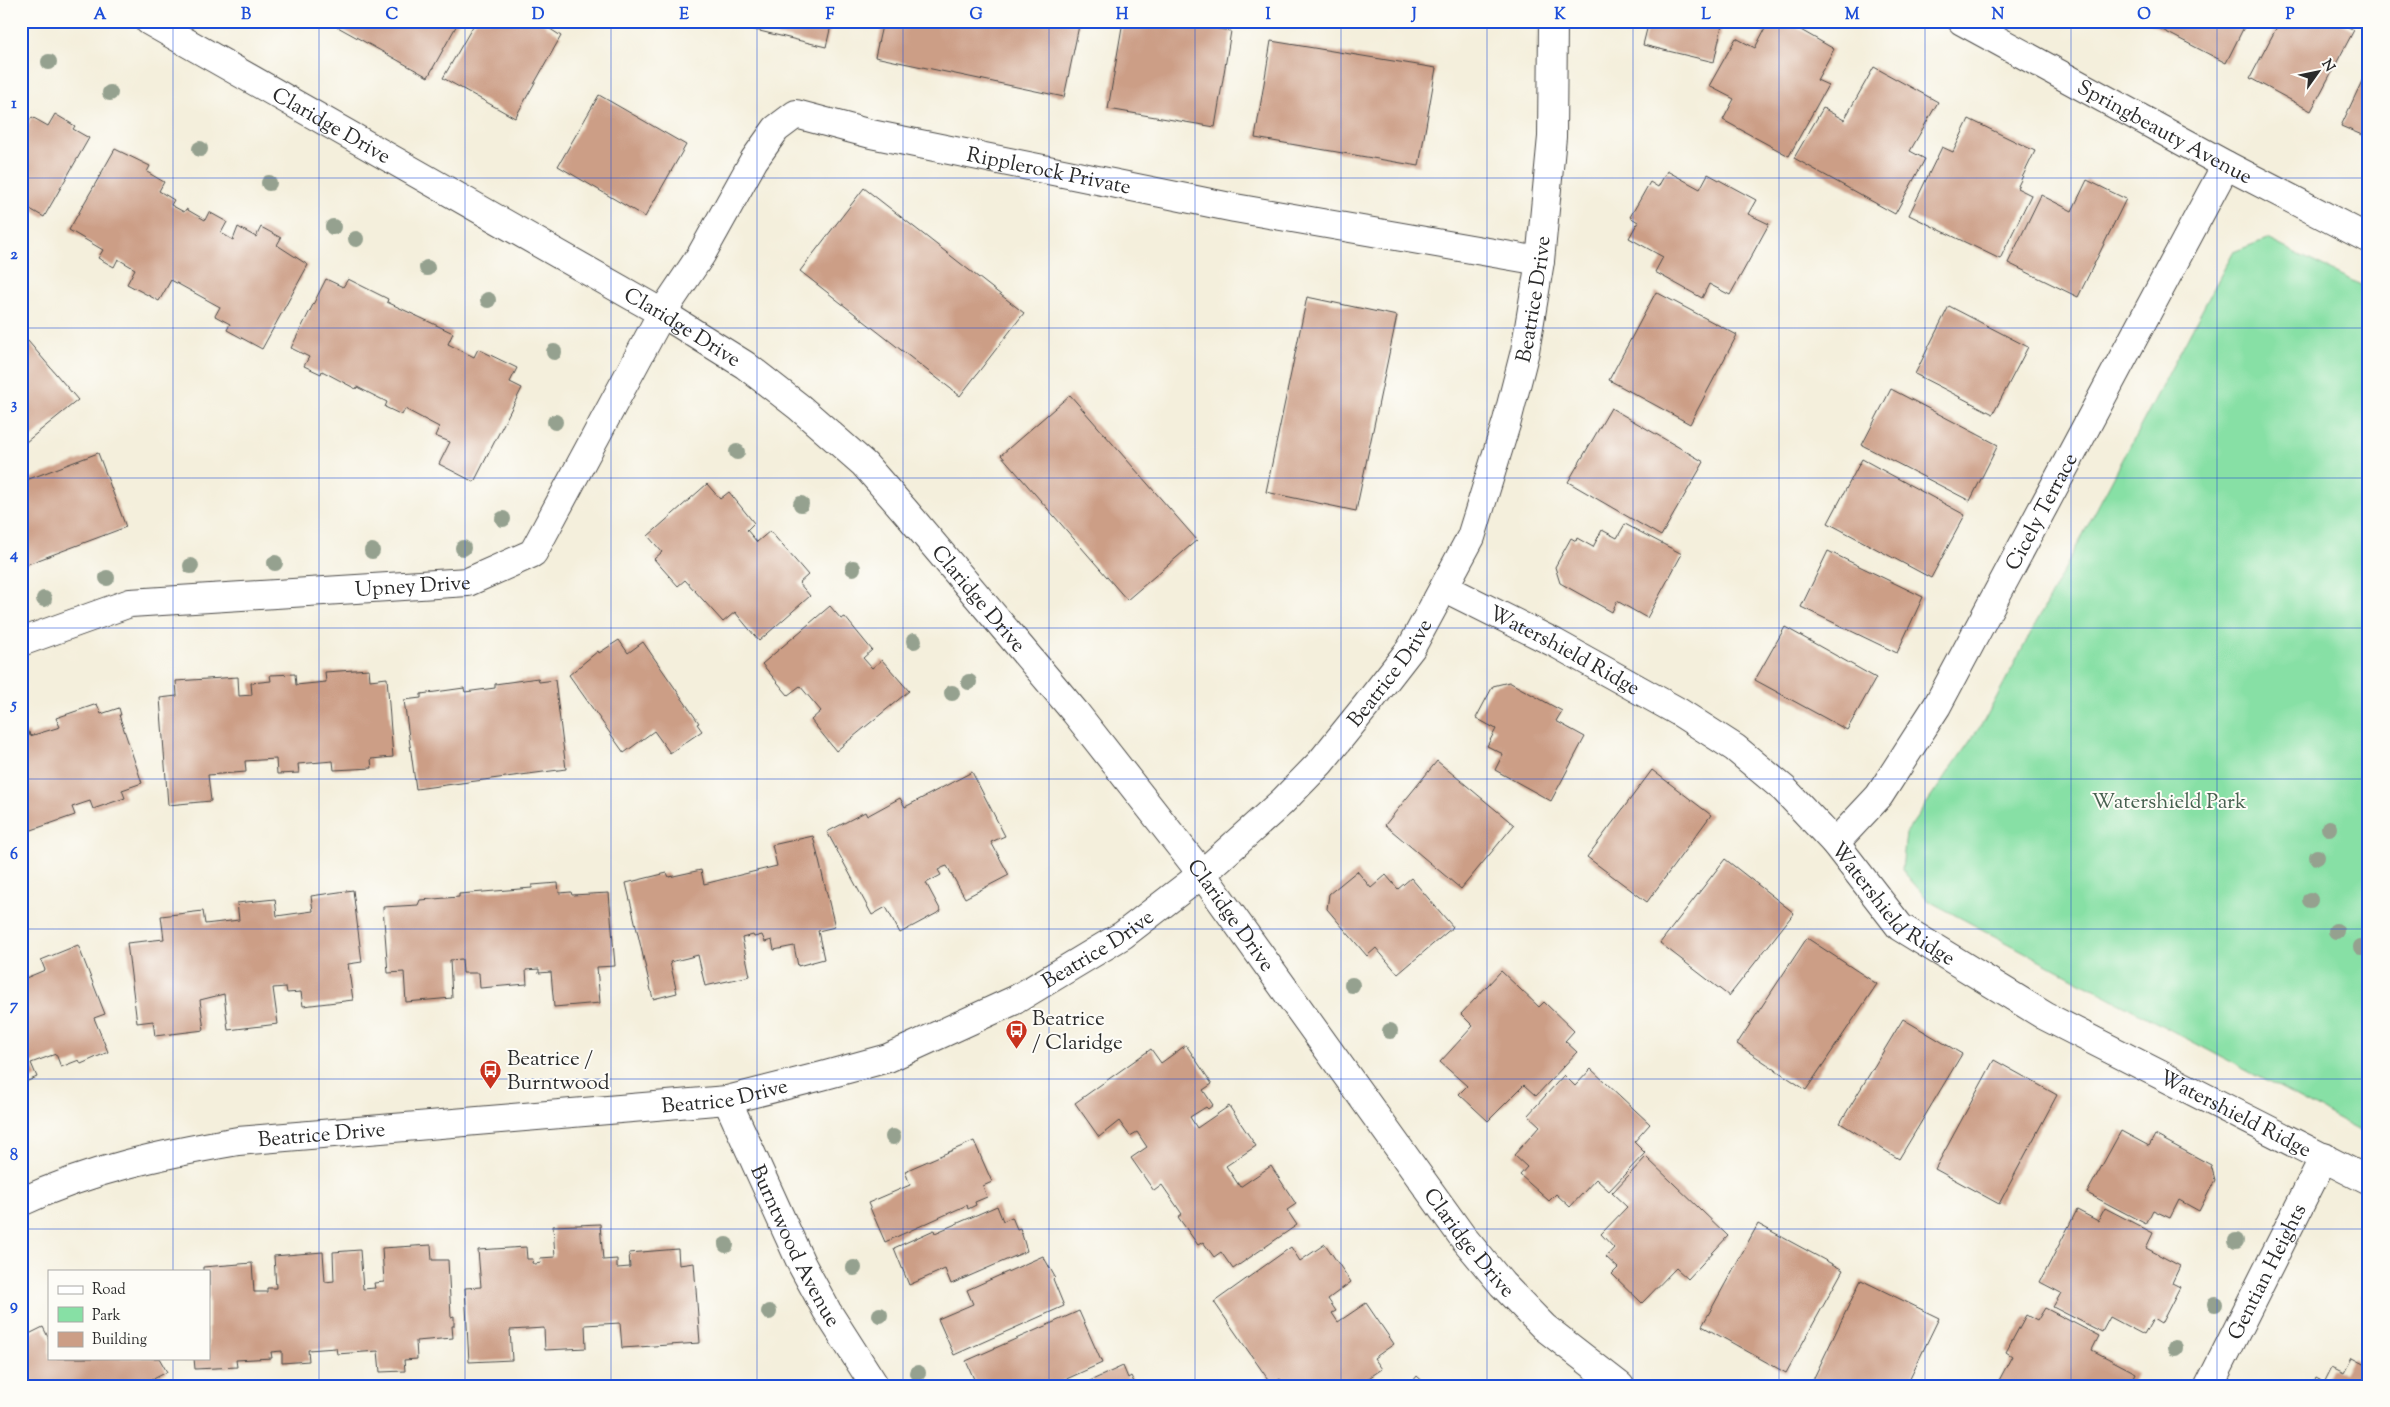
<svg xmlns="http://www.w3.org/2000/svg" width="2390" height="1407" font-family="'Sorts Mill Goudy',serif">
	<rect width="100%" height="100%" fill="#fdfcf7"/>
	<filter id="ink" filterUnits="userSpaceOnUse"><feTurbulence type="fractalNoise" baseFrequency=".02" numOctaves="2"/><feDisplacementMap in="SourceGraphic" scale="10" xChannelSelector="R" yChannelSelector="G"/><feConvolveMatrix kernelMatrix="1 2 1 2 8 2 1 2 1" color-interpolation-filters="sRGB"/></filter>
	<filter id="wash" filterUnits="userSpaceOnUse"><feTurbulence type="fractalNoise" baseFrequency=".0096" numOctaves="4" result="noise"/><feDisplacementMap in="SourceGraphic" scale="20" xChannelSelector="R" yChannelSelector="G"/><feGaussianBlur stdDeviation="1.12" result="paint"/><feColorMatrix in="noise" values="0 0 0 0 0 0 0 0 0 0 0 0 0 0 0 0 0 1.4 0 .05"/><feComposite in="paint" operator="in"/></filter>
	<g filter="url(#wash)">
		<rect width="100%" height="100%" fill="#f4efdc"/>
		<path fill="#87e0a5" stroke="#598668" d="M2267 239 2369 289V1136L1929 901 1902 870 1906 833 1984 721 2233 252Z"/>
		<g id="blocks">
			<g fill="#cc9e86">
				<path d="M339 21H459L428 77 336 26Z"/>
				<path d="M476 21H538L561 36 515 118 443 78Z"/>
				<path d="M718 21H832L826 47Z"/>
				<path d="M883 21H1080L1064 97 875 57Z"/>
				<path d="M1123 21H1171L1231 31 1215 127 1108 109Z"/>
				<path d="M1649 21H1723L1714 62 1643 45Z"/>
				<path d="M1769 21H1785L1834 49 1817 80 1828 85 1789 156 1723 120 1734 99 1709 86 1736 38 1755 48Z"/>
				<path d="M2145 21H2247L2226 63Z"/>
				<path d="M2280 21H2337L2354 30 2311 111 2250 78Z"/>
				<path d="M1271 41 1436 68 1419 166 1255 138Z"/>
				<path d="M2369 66V138L2341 126Z"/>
				<path d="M1874 67 1938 102 1910 151 1925 159 1895 214 1794 158 1823 108 1844 120Z"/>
				<path d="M599 95 686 145 645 217 558 166Z"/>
				<path d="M55 114 75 126 73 129 89 138 44 217 21 204V126L25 128 32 117 48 126Z"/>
				<path d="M1969 119 2035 151 2017 188 2031 195 2000 259 1909 215 1942 147 1953 152Z"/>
				<path d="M115 149 150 166 147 172 164 182 159 191 174 200 171 205 184 212 186 209 205 220 209 212 227 222 221 233 233 240 238 227 256 237 261 227 281 238 277 245 308 265 262 349 227 330 230 324 215 316 220 307 171 280 159 301 127 284 135 269 118 259 114 267 98 258 103 250 69 230Z"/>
				<path d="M1667 171 1700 189 1708 174 1756 200 1748 214 1769 224 1730 295 1709 284 1702 298 1655 272 1663 257 1629 238 1638 222 1630 217 1641 198 1650 182 1658 187Z"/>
				<path d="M2087 180 2126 199 2078 297 2008 263 2041 195 2072 211Z"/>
				<path d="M864 188 1024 313 960 396 800 271Z"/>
				<path d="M326 279 343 287 348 279 388 299 387 302 453 333 448 344 474 357 478 349 517 368 510 382 522 388 474 482 439 464 450 442 435 436 439 427 405 409 402 415 385 407 387 402 357 387 356 389 322 371 321 374 304 366 309 357 291 348Z"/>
				<path d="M1656 292 1737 335 1690 424 1609 380Z"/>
				<path d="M1307 297 1397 316 1356 511 1266 492Z"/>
				<path d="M1949 306 2028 347 1993 414 1915 374Z"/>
				<path d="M28 341 78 400 21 446V342L23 345Z"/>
				<path d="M1891 389 1998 445 1970 501 1862 445Z"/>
				<path d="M1070 395 1197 540 1127 600 1001 455Z"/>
				<path d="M1611 408 1704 462 1661 536 1568 482Z"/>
				<path d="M98 453 126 527 25 565 21 555V482Z"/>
				<path d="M1862 459 1965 515 1931 578 1828 523Z"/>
				<path d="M707 484 720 499 729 492 742 508 754 523 747 530 757 542 770 531 808 575 799 583 810 596 759 641 735 612 723 622 685 580 678 586 654 559 662 552 648 536Z"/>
				<path d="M1625 524 1682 554 1647 618 1617 601 1612 612 1560 583 1555 567 1571 538 1576 541 1577 538 1593 547 1602 530 1617 538Z"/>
				<path d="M1828 551 1923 597 1897 653 1801 607Z"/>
				<path d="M830 606 841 619 845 617 872 650 863 658 872 668 882 660 909 691 836 751 811 720 821 711 800 686 788 695 762 664Z"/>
				<path d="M1785 627 1876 678 1847 730 1755 680Z"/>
				<path d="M619 640 628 653 643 642 699 723 697 724 702 731 670 753 654 731 624 753 569 675 598 651 599 653Z"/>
				<path d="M369 669 370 680 387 678 393 757 371 759 372 768 334 770 333 761 298 764 299 773 277 774 276 759 245 761 246 772 208 775 211 801 168 805 160 698 177 696 176 681 238 677 239 696 252 695 251 683 271 681 270 675 295 674 296 685 326 682 325 672Z"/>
				<path d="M538 678 539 682 555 680 566 769 416 789 404 700 421 698V694L464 688 465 692 495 688V684Z"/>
				<path d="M1509 682 1562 711 1556 721 1585 737 1551 801 1495 770 1503 754 1487 746 1496 729 1476 718 1493 686Z"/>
				<path d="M97 704 101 714 119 708 121 715H119L142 783 122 790 125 798 93 809 90 801 72 807 75 815 23 833 21 734 29 732 30 736 60 727 56 718Z"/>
				<path d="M1437 761 1514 825 1461 889 1385 825Z"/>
				<path d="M1652 770 1711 815 1647 902 1587 857Z"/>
				<path d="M972 772 1005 836 991 842 1009 875 965 898 947 866 944 867 938 870 941 875 926 883 941 911 900 933 886 907 872 915 827 832 865 812 867 816 900 798 905 807Z"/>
				<path d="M813 836 835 927 818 931 824 959 798 966 794 946 774 950 772 940 765 942 762 935 754 937 753 935 742 938 750 976 705 986 698 955 687 958 670 962 677 993 653 999 626 883 667 873 669 877 701 870 704 884 740 875 777 866 772 845Z"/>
				<path d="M1725 859 1794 913 1729 996 1660 943Z"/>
				<path d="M1357 871 1371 888 1386 875 1398 889 1411 878 1453 927 1398 974 1376 948 1367 956 1327 909 1329 894Z"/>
				<path d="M558 883 559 893 571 892 572 895 609 893 615 966 597 967 600 1003 554 1007 551 972 539 973V969L526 970 527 984 480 988 479 973H463L462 959 450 960 452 998 406 1002 404 972 388 973 383 907 418 905 420 900 459 897V894L532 888V885Z"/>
				<path d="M353 890 362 962 348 964 353 1000 303 1006 301 992 287 993 286 987 273 988 278 1024 228 1030 224 994 200 1000 204 1030 155 1036 153 1021 137 1023 127 943 164 939 161 916 203 911 205 924 239 920 237 903 275 899 277 916 313 911 311 896Z"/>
				<path d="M1807 938 1877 984 1806 1090 1737 1044Z"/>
				<path d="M78 945 105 1014 94 1018 108 1052 81 1064 79 1060 61 1067 56 1054 50 1056 31 1063 37 1077 21 1084V980L45 970 41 960Z"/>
				<path d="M1501 971 1539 1007 1544 1002 1574 1031 1565 1041 1577 1052 1536 1096 1524 1085 1488 1121 1459 1094 1467 1086 1440 1062 1473 1026 1461 1014Z"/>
				<path d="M1903 1019 1962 1054 1899 1159 1840 1123Z"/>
				<path d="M1186 1045 1212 1084 1203 1090 1213 1105 1208 1109 1206 1107 1190 1117 1197 1128 1229 1106 1256 1146 1226 1166 1240 1187 1271 1166 1296 1204 1287 1210 1297 1225 1233 1269 1221 1252 1214 1257 1203 1242 1198 1245 1178 1217 1182 1214 1162 1185 1154 1191 1131 1158 1147 1147 1137 1132 1130 1136 1119 1121 1099 1137 1075 1103 1151 1049 1161 1063Z"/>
				<path d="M1994 1060 2057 1095 1999 1204 1935 1169Z"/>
				<path d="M1591 1069 1650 1124 1634 1142 1645 1153 1609 1191 1596 1179 1570 1207 1556 1194 1549 1201 1520 1175 1527 1167 1514 1155 1540 1126 1528 1115 1564 1075 1575 1086Z"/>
				<path d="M2121 1131 2149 1146 2155 1135 2211 1165 2215 1180 2199 1211 2179 1200 2170 1218 2153 1210 2146 1224 2087 1193Z"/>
				<path d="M974 1141 992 1182 983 1186 987 1197 975 1202 976 1205 968 1209 967 1205 885 1242 868 1203 910 1185 905 1171Z"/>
				<path d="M1646 1157 1728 1236 1688 1279 1676 1268 1642 1303 1612 1274 1618 1268 1606 1257 1614 1248 1601 1234 1627 1207 1612 1193Z"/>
				<path d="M997 1206 1003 1221 1012 1217 1017 1229 1020 1228 1027 1251 951 1284 945 1269 909 1285 894 1248 934 1230 935 1233Z"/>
				<path d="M2105 1208 2153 1233 2146 1248 2180 1266 2172 1283 2180 1287 2161 1324 2153 1319 2144 1335 2110 1317 2102 1332 2053 1307 2061 1293 2040 1282 2077 1210 2098 1221Z"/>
				<path d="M600 1224 603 1260 617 1259V1268L630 1267 629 1253 678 1249 679 1265 694 1263 700 1343 622 1348 620 1323 585 1325 586 1348 545 1350 544 1328 510 1330 512 1360 469 1362 465 1288 481 1287 478 1250 526 1247 527 1259H533L532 1263 535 1264 541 1263 540 1258 555 1257 553 1226Z"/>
				<path d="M1758 1224 1843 1270 1786 1373 1702 1326Z"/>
				<path d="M1325 1244 1351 1282 1328 1299 1336 1311 1332 1313 1338 1322 1366 1303 1394 1344 1374 1358 1382 1369 1357 1386H1285L1280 1379 1272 1385 1214 1302 1291 1247 1300 1261Z"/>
				<path d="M431 1245 432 1260H448L451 1317 454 1316V1326H452L453 1338 416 1341 417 1359 404 1360 405 1371 380 1372 378 1351 337 1354 336 1348 308 1350 309 1361 282 1363V1351L271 1352 272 1358 236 1360 237 1367 195 1369 194 1358H209V1271H203V1267L252 1263 254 1292H267V1288H276L274 1256 323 1252 325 1282 334 1281 333 1252 360 1250 363 1289 375 1288 374 1283 384 1282 382 1248Z"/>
				<path d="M1043 1256 1055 1277 1053 1279 1064 1306 954 1355 938 1319 973 1304 967 1290Z"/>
				<path d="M1861 1280 1939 1318 1906 1386H1810Z"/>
				<path d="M2369 1282V1301L2362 1296Z"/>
				<path d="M2045 1308 2099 1336 2092 1350 2136 1373 2130 1386H1996L2012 1356 2006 1352 2026 1315 2037 1321Z"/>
				<path d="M1079 1311 1102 1363 1051 1386H977L966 1361Z"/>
				<path d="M43 1327 49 1339V1358H159L167 1372 140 1386H21V1338Z"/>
				<path d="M2352 1358 2369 1367V1386H2311L2315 1378 2324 1383 2332 1367 2344 1373Z"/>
				<path d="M1123 1366 1128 1378 1131 1376 1136 1386H1079Z"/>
				<path d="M1417 1376 1428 1386H1409Z"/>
				<path d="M1394 1378 1404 1386H1387Z"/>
			</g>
		</g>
	</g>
	<g filter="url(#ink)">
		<use href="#blocks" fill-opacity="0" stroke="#494846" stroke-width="1"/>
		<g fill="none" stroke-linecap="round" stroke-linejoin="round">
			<defs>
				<g id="street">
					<path id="s1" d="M1962 21 2226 165 2369 239"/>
					<path id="s2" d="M1445 588 1555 643 1679 712 1735 748 1784 789 1835 843 1900 927 2045 1016 2369 1181"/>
					<path id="s3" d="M21 642 130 603 468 582 533 553 662 313 701 255 754 160 776 129 796 114 871 134 1235 208 1540 261"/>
					<path id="s4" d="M1835 843 1879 796 1937 706 2226 165"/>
					<path id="s5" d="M727 1100 802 1265 827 1311 875 1386"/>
					<path id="s6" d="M2209 1386 2324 1157"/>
				</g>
				<g id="secondary">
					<path id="s7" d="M149 21 662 313 745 365 799 407 864 464 906 512 1075 712 1202 874 1462 1236 1502 1284 1544 1327 1620 1386"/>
					<path id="s8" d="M21 1202C91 1169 163 1154 238 1141L727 1100 822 1076 888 1058 1015 1000 1123 935 1202 874 1282 802 1320 763 1366 706 1411 648 1471 537 1507 421 1525 351 1540 261 1552 137 1553 21"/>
				</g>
			</defs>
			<use href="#street" stroke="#494846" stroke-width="30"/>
			<use href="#secondary" stroke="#494846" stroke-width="30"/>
			<use href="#street" stroke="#fff" stroke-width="28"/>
			<use href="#secondary" stroke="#fff" stroke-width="28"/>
		</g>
		<g fill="#95a18f">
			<circle cx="49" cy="62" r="8"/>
			<circle cx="110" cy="93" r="8"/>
			<circle cx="200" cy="149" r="8"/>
			<circle cx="269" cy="183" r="8"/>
			<circle cx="333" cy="227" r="8"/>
			<circle cx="356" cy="239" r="8"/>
			<circle cx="427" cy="268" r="8"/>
			<circle cx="488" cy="300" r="8"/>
			<circle cx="554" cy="352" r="8"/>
			<circle cx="555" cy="422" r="8"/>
			<circle cx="737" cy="452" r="8"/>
			<circle cx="801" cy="504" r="8"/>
			<circle cx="503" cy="519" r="8"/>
			<circle cx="463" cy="548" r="8"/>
			<circle cx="372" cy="551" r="8"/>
			<circle cx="275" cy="563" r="8"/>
			<circle cx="191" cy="566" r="8"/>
			<circle cx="853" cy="568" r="8"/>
			<circle cx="107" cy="578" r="8"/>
			<circle cx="44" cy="599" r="8"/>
			<circle cx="914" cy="641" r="8"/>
			<circle cx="969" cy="682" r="8"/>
			<circle cx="952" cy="693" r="8"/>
			<circle cx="2329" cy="828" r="8"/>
			<circle cx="2317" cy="857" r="8"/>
			<circle cx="2310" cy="900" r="8"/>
			<circle cx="2336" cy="931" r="8"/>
			<circle cx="2361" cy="947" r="8"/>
			<circle cx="1352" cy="985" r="8"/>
			<circle cx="1390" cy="1031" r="8"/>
			<circle cx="893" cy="1137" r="8"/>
			<circle cx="2236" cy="1241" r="8"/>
			<circle cx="726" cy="1245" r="8"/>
			<circle cx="854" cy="1268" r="8"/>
			<circle cx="2215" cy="1304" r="8"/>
			<circle cx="769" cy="1312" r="8"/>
			<circle cx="880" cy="1315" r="8"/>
			<circle cx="2175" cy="1348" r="8"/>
			<circle cx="918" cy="1373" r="8"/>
		</g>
	</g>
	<path fill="none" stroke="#1d4ed8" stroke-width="1" stroke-opacity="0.55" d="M173 21V1271M319 21V1386M465 21V1386M611 21V1386M757 21V1386M903 21V1386M1049 21V1386M1195 21V1386M1341 21V1386M1487 21V1386M1633 21V1386M1779 21V1386M1925 21V1386M2071 21V1386M2217 21V1386M21 178H2369M21 328H2369M21 478H2369M21 628H2369M21 779H2369M21 929H2369M21 1079H2369M21 1229H2369M173 1358V1386"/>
	<defs>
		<symbol id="bus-pin" viewBox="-11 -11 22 30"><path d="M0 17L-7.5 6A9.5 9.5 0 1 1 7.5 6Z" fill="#c8321e" stroke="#fdfcf7"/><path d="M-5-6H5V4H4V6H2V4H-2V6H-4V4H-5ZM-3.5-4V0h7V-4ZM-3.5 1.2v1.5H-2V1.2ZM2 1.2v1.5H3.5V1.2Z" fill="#fff"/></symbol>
	</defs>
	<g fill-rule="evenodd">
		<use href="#bus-pin" x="1004" y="1018" width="25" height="34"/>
		<use href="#bus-pin" x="478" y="1058" width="25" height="34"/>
	</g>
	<g text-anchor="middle" stroke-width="4" stroke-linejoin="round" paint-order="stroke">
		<g font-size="21" fill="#2b2b2b" stroke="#fdfcf7">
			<text dy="7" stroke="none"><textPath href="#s7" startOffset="210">Claridge Drive</textPath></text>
			<text dy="7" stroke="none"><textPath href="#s1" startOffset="231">Springbeauty Avenue</textPath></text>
			<text dy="7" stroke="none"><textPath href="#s3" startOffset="1299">Ripplerock Private</textPath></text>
			<text dy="7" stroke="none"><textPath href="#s8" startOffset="1930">Beatrice Drive</textPath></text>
			<text dy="7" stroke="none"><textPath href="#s7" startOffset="615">Claridge Drive</textPath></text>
			<text dy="7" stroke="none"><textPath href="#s4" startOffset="392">Cicely Terrace</textPath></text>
			<text dy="7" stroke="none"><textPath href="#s3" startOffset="399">Upney Drive</textPath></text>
			<text dy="7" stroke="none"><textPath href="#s7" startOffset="1020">Claridge Drive</textPath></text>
			<text dy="7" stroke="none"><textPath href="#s2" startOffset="135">Watershield Ridge</textPath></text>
			<text dy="7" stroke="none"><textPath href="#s8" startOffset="1525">Beatrice Drive</textPath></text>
			<text dy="7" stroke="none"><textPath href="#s2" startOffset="555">Watershield Ridge</textPath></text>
			<text dy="7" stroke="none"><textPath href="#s7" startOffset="1425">Claridge Drive</textPath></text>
			<text dy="7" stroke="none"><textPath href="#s8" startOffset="1120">Beatrice Drive</textPath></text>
			<text dy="7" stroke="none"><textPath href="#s8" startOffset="715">Beatrice Drive</textPath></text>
			<text dy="7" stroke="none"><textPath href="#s2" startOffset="960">Watershield Ridge</textPath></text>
			<text dy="7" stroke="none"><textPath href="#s8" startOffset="310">Beatrice Drive</textPath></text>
			<text dy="7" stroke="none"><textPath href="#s7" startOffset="1830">Claridge Drive</textPath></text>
			<text dy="7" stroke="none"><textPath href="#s5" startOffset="161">Burntwood Avenue</textPath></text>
			<text dy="7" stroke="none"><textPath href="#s6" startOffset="128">Gentian Heights</textPath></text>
		</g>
		<g font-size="21" fill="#476150" stroke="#fdfcf7">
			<text x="2169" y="808">Watershield Park</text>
		</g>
		<g font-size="21" fill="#2b2b2b" stroke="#fdfcf7" text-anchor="start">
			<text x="1032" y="1025">Beatrice<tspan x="1032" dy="24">/ Claridge</tspan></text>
			<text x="507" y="1065">Beatrice /<tspan x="507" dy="24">Burntwood</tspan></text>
		</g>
	</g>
	<rect width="2390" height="1407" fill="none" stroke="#fdfcf7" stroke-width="55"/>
	<rect x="48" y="1270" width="162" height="90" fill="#fdfcf7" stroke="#a9a8a5"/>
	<rect x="58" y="1286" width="25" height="8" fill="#ffffff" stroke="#a9a8a5"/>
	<text x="92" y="1294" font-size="15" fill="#2b2b2b">Road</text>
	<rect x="58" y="1307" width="25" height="15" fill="#87e0a5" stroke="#a9a8a5"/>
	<text x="92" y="1320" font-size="15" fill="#2b2b2b">Park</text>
	<rect x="58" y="1332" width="25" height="15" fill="#cc9e86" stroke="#a9a8a5"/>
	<text x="92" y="1344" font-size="15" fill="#2b2b2b">Building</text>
	<g transform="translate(2318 72) rotate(57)" stroke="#fdfcf7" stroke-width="4" paint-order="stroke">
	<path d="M0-4L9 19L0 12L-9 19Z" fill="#2b2b2b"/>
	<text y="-8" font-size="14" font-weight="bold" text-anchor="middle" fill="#2b2b2b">N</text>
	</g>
	<rect x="28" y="28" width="2334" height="1352" fill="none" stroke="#1d4ed8" stroke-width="2"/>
	<g font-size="16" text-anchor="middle" font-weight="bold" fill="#1d4ed8">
		<text x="100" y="19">A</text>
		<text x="246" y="19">B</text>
		<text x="392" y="19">C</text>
		<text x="538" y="19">D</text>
		<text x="684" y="19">E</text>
		<text x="830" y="19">F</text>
		<text x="976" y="19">G</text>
		<text x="1122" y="19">H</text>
		<text x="1268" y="19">I</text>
		<text x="1414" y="19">J</text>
		<text x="1560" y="19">K</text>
		<text x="1706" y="19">L</text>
		<text x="1852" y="19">M</text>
		<text x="1998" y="19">N</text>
		<text x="2144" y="19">O</text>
		<text x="2290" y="19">P</text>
		<text x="14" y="108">1</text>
		<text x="14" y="259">2</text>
		<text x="14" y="409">3</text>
		<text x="14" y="559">4</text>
		<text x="14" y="709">5</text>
		<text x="14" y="859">6</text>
		<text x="14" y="1010">7</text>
		<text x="14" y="1160">8</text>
		<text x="14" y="1310">9</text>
	</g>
</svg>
